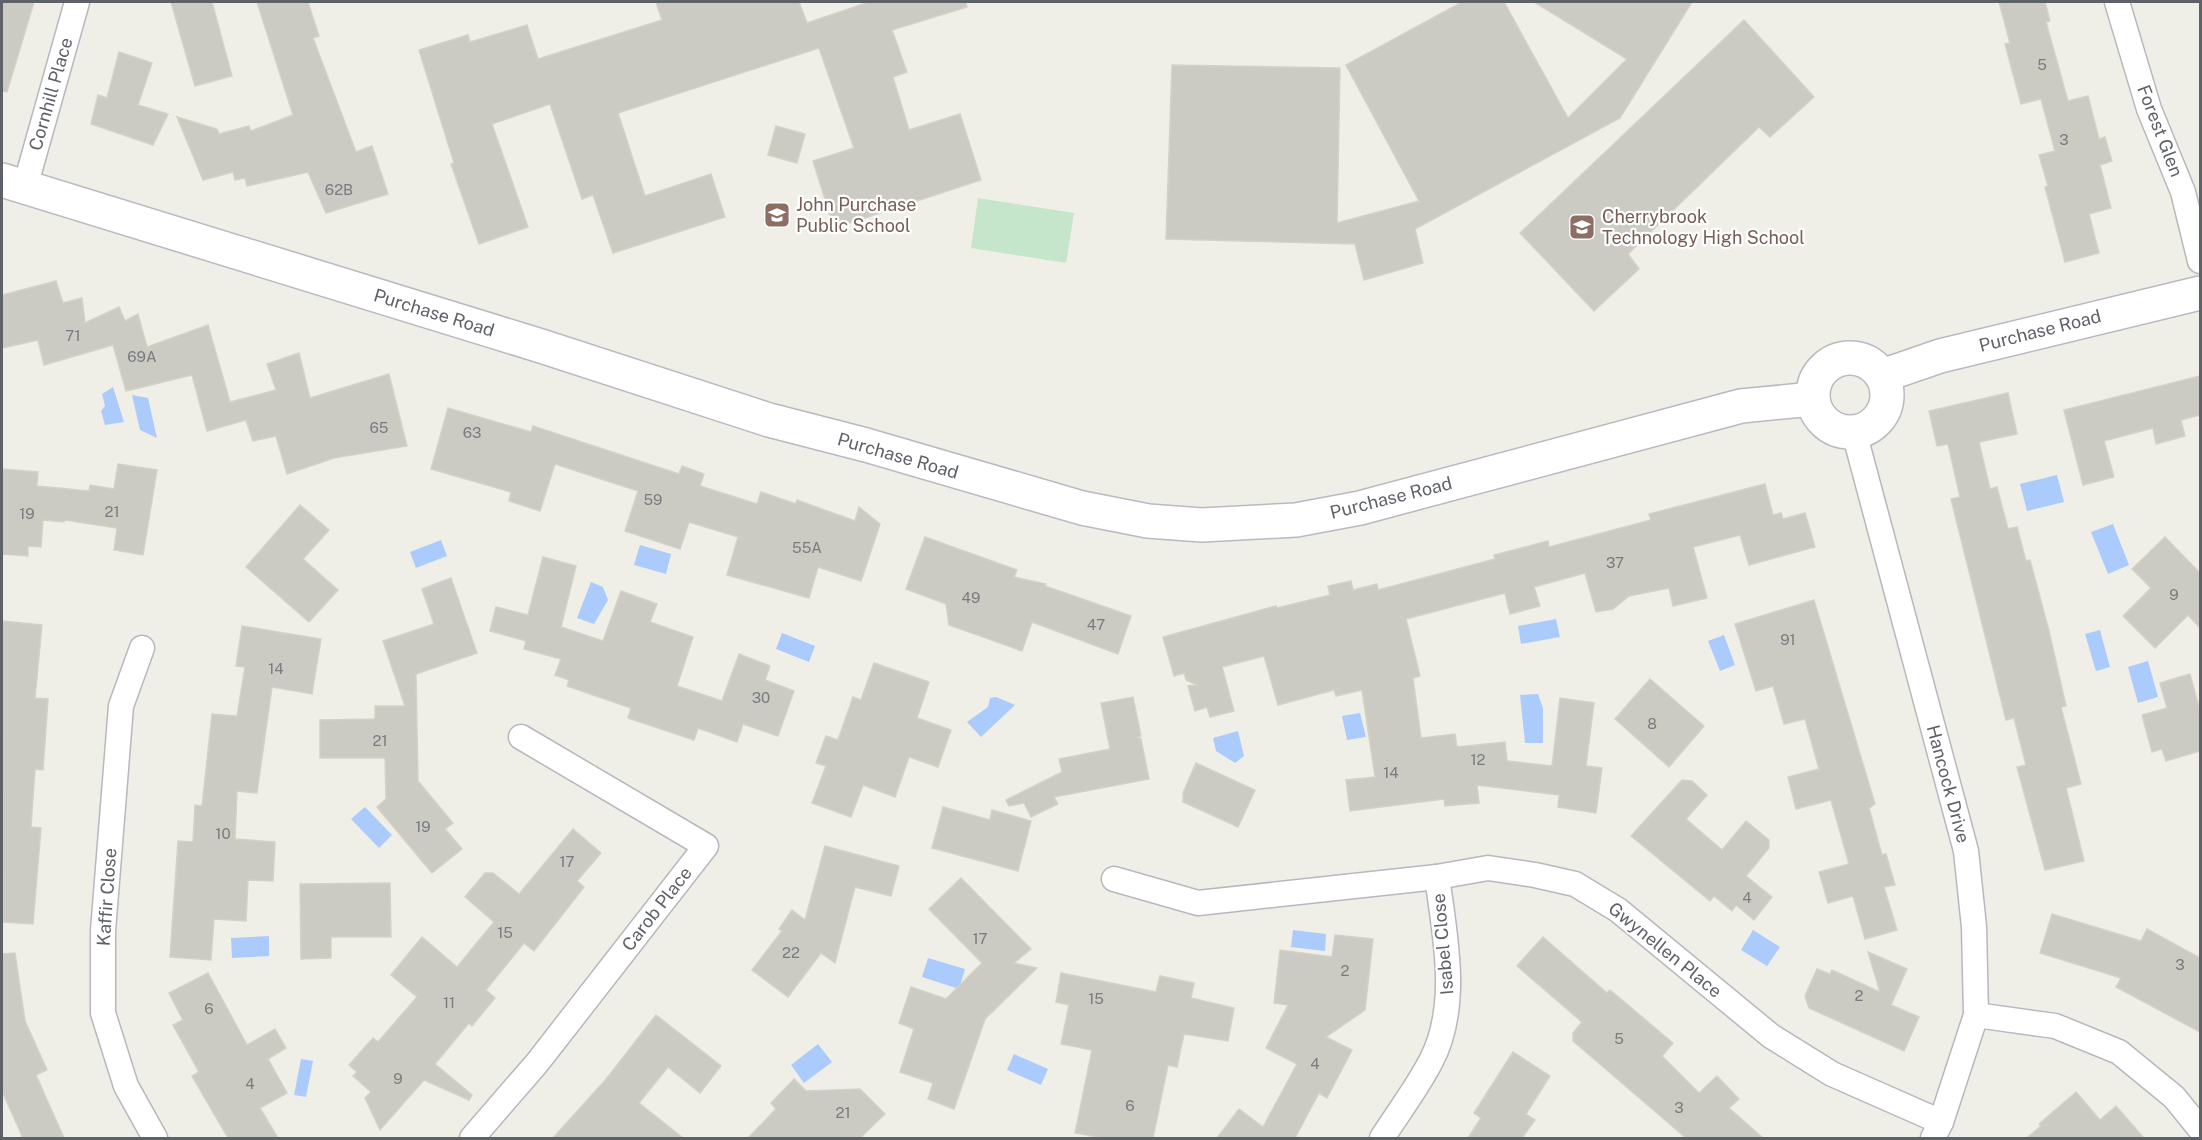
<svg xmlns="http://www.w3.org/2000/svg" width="2202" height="1140" font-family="'Public Sans',sans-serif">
	<rect width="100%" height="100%" fill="#f0efe7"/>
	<path fill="#c5e6cb" d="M978 198 1074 213 1066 263 971 248Z"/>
	<g fill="#abcbfc">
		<path d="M113 387 124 422 105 425 101 411 105 406 102 394Z"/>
		<path d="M132 395 148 398 157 438 140 430Z"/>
		<path d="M2057 475 2064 502 2027 511 2020 484Z"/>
		<path d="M2113 524 2129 565 2108 574 2091 532Z"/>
		<path d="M441 540 447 556 416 568 410 552Z"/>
		<path d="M640 545 671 554 666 574 634 565Z"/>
		<path d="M591 582 603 587 608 600 594 624 577 618Z"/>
		<path d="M1556 619 1560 637 1521 644 1518 626Z"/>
		<path d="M2100 630 2110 667 2096 671 2085 634Z"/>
		<path d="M782 633 815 646 809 662 776 649Z"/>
		<path d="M1724 635 1735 665 1720 671 1708 641Z"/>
		<path d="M2148 661 2158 697 2138 703 2128 667Z"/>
		<path d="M1538 694 1543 708V743H1525L1520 695Z"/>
		<path d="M996 697 1015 705 981 737 967 722 988 707 990 698Z"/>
		<path d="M1360 713 1366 737 1347 740 1342 716Z"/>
		<path d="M1238 731 1244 756 1235 763 1216 751 1213 738Z"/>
		<path d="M365 807 392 835 379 848 351 819Z"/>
		<path d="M1293 930 1326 934 1325 951 1291 947Z"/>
		<path d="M1753 930 1780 947 1767 966 1741 950Z"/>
		<path d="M269 936V956L232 958 231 938Z"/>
		<path d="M928 958 965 969 959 989 922 977Z"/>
		<path d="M818 1044 832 1062 804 1083 791 1065Z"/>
		<path d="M1014 1054 1048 1069 1041 1085 1007 1070Z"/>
		<path d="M301 1059 313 1061 306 1097 294 1095Z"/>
	</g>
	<g fill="#cbcac3" stroke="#d5d2c5" stroke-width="1.5">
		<path d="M2 2H34L7 92 2 91Z"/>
		<path d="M171 2H212L232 76 195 86Z"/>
		<path d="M257 2H308L319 36 313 38 356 152 372 146 388 194 326 213 308 172 247 186 245 178 235 180 233 172 203 180 177 117 217 129 219 134 249 126 251 131 293 115Z"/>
		<path d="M656 2H799L807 23 869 2H966L967 7 892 30 907 72 893 77 909 130 960 114 981 180 834 228 813 161 854 148 819 48 618 113 645 196 711 174 725 217 613 253 593 195 582 199 550 104 492 124 528 227 479 244 451 164 454 163 419 50 468 35 470 42 527 25 538 59 662 20Z"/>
		<path d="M1462 2H1504L1568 118 1627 59 1534 2H1692L1620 118 1415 229 1423 263 1364 280 1355 244 1166 239 1172 65 1340 68 1337 223 1419 201 1346 65Z"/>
		<path d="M1999 2H2045L2050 21 2046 22 2068 101 2088 96 2099 139 2105 137 2112 161 2100 165 2111 208 2089 214 2099 253 2065 262 2045 187 2048 186 2039 155 2055 151 2041 99 2021 104 2005 44 2010 43Z"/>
		<path d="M1744 20 1814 97 1770 137 1759 127 1628 254 1639 269 1594 311 1520 233Z"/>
		<path d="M119 52 152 63 138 105 168 114 153 145 91 124 98 95 107 98Z"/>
		<path d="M776 126 805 134 797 163 768 155Z"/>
		<path d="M56 281 63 303 82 298 85 323 119 307 125 321 138 314 147 347 208 325 230 402 276 390 267 364 299 353 310 398 389 374 407 446 334 458 287 474 276 436 253 441 246 420 207 431 192 375 126 391 113 345 44 365 38 340 2 348V295Z"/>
		<path d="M2200 376V415L2181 420 2185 436 2156 444 2153 428 2104 441 2114 477 2083 485 2064 410Z"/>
		<path d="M2008 393 2017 434 1979 442 1990 489 1997 487 2008 529 2017 527 2026 561 2030 560 2049 631 2066 706 2061 707 2081 784 2066 788 2084 861 2045 870 2017 767 2026 765 2014 718 2006 720 1951 499 1960 497 1948 444 1937 446 1929 411Z"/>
		<path d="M448 408 531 432 533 426 679 474 682 466 704 474 700 486 757 504 761 492 796 504 797 500 855 521 859 507 880 524 861 581 818 567 809 598 727 575 738 537 689 522 680 549 625 531 638 491 555 464 540 511 509 501 511 492 431 469Z"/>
		<path d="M118 464 157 470 143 555 114 550 117 528 65 520 64 522 43 520 41 547 28 546V556L2 554V469L38 472 37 486 89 491 90 485 114 489Z"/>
		<path d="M1765 484 1773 515 1781 513 1783 519 1805 513 1815 547 1749 565 1740 535 1693 547 1707 598 1673 606 1669 588 1629 596 1613 609 1596 612 1585 573 1534 587 1540 606 1510 614 1505 593 1406 619 1420 676 1413 678 1421 738 1455 734 1457 747 1505 742 1507 761 1552 766 1560 698 1594 703 1586 766 1602 768 1596 813 1558 807 1559 795 1477 785 1479 803 1445 806 1444 799 1350 811 1346 780 1375 777 1362 690 1336 696 1334 690 1278 705 1264 656 1222 667 1234 711 1210 717 1207 707 1195 711 1188 686 1197 685 1186 680 1184 673 1174 676 1163 637 1276 606 1277 608 1330 595 1328 586 1351 581 1353 590 1377 584 1378 590 1495 559 1494 555 1548 541 1549 547 1651 520 1649 514Z"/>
		<path d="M300 505 329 530 303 559 338 590 309 622 246 567Z"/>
		<path d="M925 537 1017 570 1014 577 1046 584 1045 586 1131 616 1118 654 1032 622 1022 651 949 625 946 604 906 589Z"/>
		<path d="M2165 537 2200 573V628L2188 615 2155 648 2123 616 2151 588 2132 569Z"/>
		<path d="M543 557 576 566 561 627 603 641 621 591 657 604 650 622 693 637 677 686 722 701 739 654 770 666 765 680 794 691 778 736 743 724 737 742 698 728 694 740 628 718 631 708 567 686 569 680 555 675 561 659 524 649 526 641 490 631 496 607 528 615Z"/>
		<path d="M451 578 477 653 416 674 418 781 453 823 445 829 462 849 432 873 377 807 386 799 385 758H320V720L375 719V706H405L383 641 434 624 422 589Z"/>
		<path d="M1814 600 1875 804 1869 808 1882 855 1886 854 1895 885 1884 887 1897 930 1865 939 1853 896 1828 903 1819 872 1849 864 1831 800 1796 809 1788 777 1819 769 1805 719 1784 724 1773 686 1756 691 1735 624Z"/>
		<path d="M2 621 42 625 35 698 48 699 43 770 35 769 31 827 41 828 33 924 3 922Z"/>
		<path d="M242 626 321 639 312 694 272 687 257 793 237 791 235 839 275 842 273 881 248 880 246 921 214 919 211 960 170 957 178 841 193 842 195 805 202 806 212 714 237 716 245 667 236 666Z"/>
		<path d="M874 663 929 682 917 718 951 730 938 767 909 757 895 797 863 785 851 817 812 803 826 766 816 763 826 736 838 740 853 697 861 700Z"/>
		<path d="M2190 674 2200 711V751L2166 761 2162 749 2152 752 2142 715 2167 708 2160 683Z"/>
		<path d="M1650 679 1704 726 1669 767 1615 719Z"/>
		<path d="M1133 697 1141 736 1137 737 1141 739 1149 779 1054 797 1058 804 1031 817 1024 803 1009 806 1006 800 1062 772 1059 759 1110 749 1101 703Z"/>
		<path d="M1196 763 1255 790 1238 827 1183 802V793Z"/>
		<path d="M1682 780 1692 781 1707 795 1686 819 1722 850 1746 821 1769 840V848L1746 876 1772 897 1754 920 1736 905 1732 911 1714 896 1710 901 1631 836Z"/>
		<path d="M943 807 990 820 992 810 1031 821 1018 871 932 848Z"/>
		<path d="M573 829 601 853 577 881 584 887 534 951 524 943 486 990 495 998 472 1026 469 1023 435 1064 472 1095 469 1100 424 1080 380 1130 365 1098 371 1092 353 1076 357 1072 349 1065 373 1038 378 1042 417 997 391 975 422 937 457 967 494 922 465 897 485 873H493L519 894Z"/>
		<path d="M825 846 899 866 891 896 855 887 835 963 821 953 788 997 752 970 782 931 779 929 792 910 805 920Z"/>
		<path d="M961 878 1031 949 1014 963 1037 968 985 1019 954 1109 928 1099 933 1083 900 1072 914 1029 899 1023 911 987 946 999 982 963 929 909Z"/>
		<path d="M390 883 391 937H331V958L301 959 300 884Z"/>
		<path d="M2052 914 2141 941 2147 929 2200 958V1032L2116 987 2121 978 2040 953Z"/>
		<path d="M1335 935 1373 939 1365 1010 1326 1037 1352 1050 1327 1098 1319 1093 1295 1138H1217L1239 1109 1263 1127 1297 1064 1266 1048 1288 1005 1274 1003 1280 950 1332 957Z"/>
		<path d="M1543 937 1607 993 1610 990 1673 1043 1662 1056 1699 1093 1717 1076 1739 1099 1729 1108 1763 1138H1686L1573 1041V1033L1582 1022 1517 966Z"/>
		<path d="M1868 952 1907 969 1891 1005 1919 1017 1904 1051 1809 1008 1805 996 1817 969 1830 974 1832 970 1880 992Z"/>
		<path d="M15 953 25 1021 47 1070 36 1075 64 1138H23L2 1091V954Z"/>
		<path d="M208 973 247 1045 275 1029 286 1048 268 1059 287 1093 260 1108 278 1138H228L192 1076 199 1072 173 1025 183 1020 169 993Z"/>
		<path d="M1061 973 1156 992 1160 976 1194 983 1191 998 1234 1008 1228 1041 1184 1034 1177 1067 1168 1065 1153 1138H1103L1075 1133 1092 1050 1061 1044 1069 1005 1056 1002Z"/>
		<path d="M656 1015 721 1066 700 1093 668 1067 639 1103 683 1138H553L607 1078Z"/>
		<path d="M1513 1052 1550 1076 1526 1114 1535 1120 1522 1138H1468L1481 1118 1474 1113Z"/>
		<path d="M794 1079 806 1091 860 1089 885 1114 860 1138H748L776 1109 771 1103Z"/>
		<path d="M2076 1092 2100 1120 2116 1106 2144 1138H2027L2041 1126 2039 1124Z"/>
	</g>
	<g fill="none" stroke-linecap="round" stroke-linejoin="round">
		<defs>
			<g id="street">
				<path d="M2117 2 2149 109 2183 192 2200 261"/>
				<path d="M25 187 77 2"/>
				<path d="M1854 432 1966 851 1974 927 1976 1015 1941 1122 1933 1138"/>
				<path d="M142 648 121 706 103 931V1013L126 1086 155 1138"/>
				<path d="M1114 879 1198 903 1437 877 1488 868 1535 875 1575 884 1618 910 1771 1036 1832 1074 1941 1122"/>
				<path d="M1976 1015 2055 1026 2119 1052 2174 1097 2200 1129"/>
				<path d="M472 1138 537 1063 706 846 521 737"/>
				<path d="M1382 1138C1398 1113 1417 1088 1431 1061 1460 1006 1445 936 1437 877"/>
			</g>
			<g id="secondary">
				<path d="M2 180 541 346 769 420 866 445 1082 508 1148 521 1202 525 1296 520 1360 508 1741 406 1813 399"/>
				<circle cx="1850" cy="395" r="37"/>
				<path d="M1882 376 1940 356 2200 293"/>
			</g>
		</defs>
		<use href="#street" stroke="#b7b8bd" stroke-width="27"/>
		<use href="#secondary" stroke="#b8bac0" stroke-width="36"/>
		<use href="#street" stroke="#fff" stroke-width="24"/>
		<use href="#secondary" stroke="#fff" stroke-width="33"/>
	</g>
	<defs>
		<symbol id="school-square" viewBox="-11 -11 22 22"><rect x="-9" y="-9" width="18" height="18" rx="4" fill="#8d6e63" stroke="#fff"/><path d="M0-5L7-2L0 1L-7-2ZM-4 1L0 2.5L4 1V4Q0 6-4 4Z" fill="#fff"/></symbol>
	</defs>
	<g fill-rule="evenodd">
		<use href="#school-square" x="762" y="200" width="30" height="30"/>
		<use href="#school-square" x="1567" y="212" width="30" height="30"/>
	</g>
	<g text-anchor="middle" stroke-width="4.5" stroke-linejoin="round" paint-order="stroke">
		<g font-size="15" fill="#797b7e">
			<text x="2042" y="70">5</text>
			<text x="2064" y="145">3</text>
			<text x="339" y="195">62B</text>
			<text x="73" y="341">71</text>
			<text x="142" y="362">69A</text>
			<text x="379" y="433">65</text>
			<text x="472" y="438">63</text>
			<text x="653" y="505">59</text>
			<text x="112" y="517">21</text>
			<text x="27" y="519">19</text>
			<text x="807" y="553">55A</text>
			<text x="1615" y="568">37</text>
			<text x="2174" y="600">9</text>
			<text x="971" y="603">49</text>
			<text x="1096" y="630">47</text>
			<text x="1788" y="645">91</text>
			<text x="276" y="674">14</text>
			<text x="761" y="703">30</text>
			<text x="1652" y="729">8</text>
			<text x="380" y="746">21</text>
			<text x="1478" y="765">12</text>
			<text x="1391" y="778">14</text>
			<text x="423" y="832">19</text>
			<text x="223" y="839">10</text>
			<text x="567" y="867">17</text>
			<text x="1747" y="903">4</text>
			<text x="505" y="938">15</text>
			<text x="980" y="944">17</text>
			<text x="791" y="958">22</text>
			<text x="2180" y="970">3</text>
			<text x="1345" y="976">2</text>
			<text x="1859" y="1001">2</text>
			<text x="1096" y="1004">15</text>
			<text x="449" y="1008">11</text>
			<text x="209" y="1014">6</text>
			<text x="1619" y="1044">5</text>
			<text x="1315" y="1069">4</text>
			<text x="398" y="1084">9</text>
			<text x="250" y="1089">4</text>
			<text x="1130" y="1111">6</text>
			<text x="1679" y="1113">3</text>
			<text x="843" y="1118">21</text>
		</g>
		<g font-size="18" fill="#5e6167" stroke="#fff">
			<text transform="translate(51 94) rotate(-74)" y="6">Cornhill Place</text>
			<text transform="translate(2160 131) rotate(69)" y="6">Forest Glen</text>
			<text transform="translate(434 313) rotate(17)" y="6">Purchase Road</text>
			<text transform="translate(2040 331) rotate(-14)" y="6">Purchase Road</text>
			<text transform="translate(898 456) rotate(16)" y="6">Purchase Road</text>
			<text transform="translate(1391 498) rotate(-14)" y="6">Purchase Road</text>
			<text transform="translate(1948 784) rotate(75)" y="6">Hancock Drive</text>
			<text transform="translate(107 897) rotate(-86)" y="6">Kaffir Close</text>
			<text transform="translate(657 909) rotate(-52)" y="6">Carob Place</text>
			<text transform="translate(1443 944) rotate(-95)" y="6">Isabel Close</text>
			<text transform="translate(1665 950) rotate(39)" y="6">Gwynellen Place</text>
		</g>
		<g font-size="18" fill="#785e54" stroke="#fff" text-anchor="start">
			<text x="796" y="211">John Purchase<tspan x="796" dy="21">Public School</tspan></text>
			<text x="1602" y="223">Cherrybrook<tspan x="1602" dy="21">Technology High School</tspan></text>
		</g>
	</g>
	<rect width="2202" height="1140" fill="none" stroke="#5e6167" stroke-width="6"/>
</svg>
